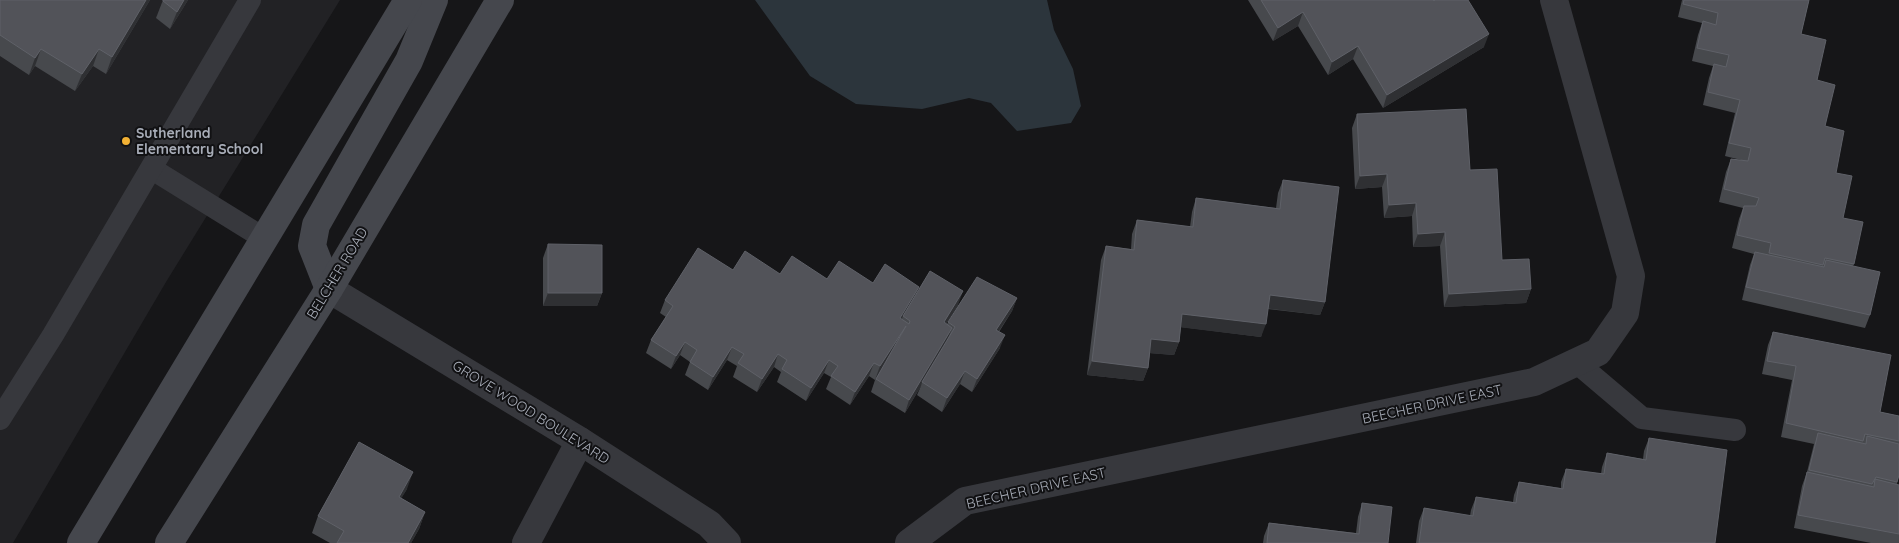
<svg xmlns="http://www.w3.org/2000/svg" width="1899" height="543" font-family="Quicksand,sans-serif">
	<rect width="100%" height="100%" fill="#161618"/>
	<path fill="#222225" d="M0 0H340L166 282 13 543H0Z"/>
	<path fill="#2c353c" d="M755 0H1047L1054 30 1073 69 1081 106 1071 123 1017 131 991 103 969 98 922 109 856 104 810 76Z"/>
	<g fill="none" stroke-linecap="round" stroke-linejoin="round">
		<g stroke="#37383d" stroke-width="22">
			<path d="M152 169 265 239"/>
			<path d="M1576 362 1642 418 1735 430"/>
			<path d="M0 419 53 335 250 0"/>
		</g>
		<g stroke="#37383d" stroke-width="28">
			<path d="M329 289 580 441 709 524 727 543"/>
			<path d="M526 543 580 441"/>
			<path d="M909 543 965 501 1534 382 1598 352 1625 313 1631 276 1554 0"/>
		</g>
		<g stroke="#45474d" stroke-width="28">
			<path d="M329 289 312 246 316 225 409 61 434 0"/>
			<path d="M81 543 408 0"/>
			<path d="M169 543 329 289 500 0"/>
		</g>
	</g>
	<g fill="#47494d">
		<path d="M0 0H150L106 74 93 66 75 91 35 66 29 75 0 56Z"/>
		<path d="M163 0H188L170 29 156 18Z"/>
		<path d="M1248 0H1433L1484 47 1383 108 1353 59 1328 75 1298 26 1273 41Z"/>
		<path d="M1682 0H1809L1801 34 1817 80 1825 126 1836 173 1843 218 1854 264 1853 266 1870 315 1865 328 1742 300 1750 265 1754 254 1732 248 1739 219 1743 208 1719 202 1726 172 1731 159 1745 161 1725 156 1735 113 1703 105 1709 78 1713 66 1692 61 1698 35 1702 23 1678 17Z"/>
		<path d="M1357 114 1470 170 1502 260 1531 289 1526 303 1444 307 1440 246 1413 247 1412 216 1384 218 1382 187 1355 189 1352 128Z"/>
		<path d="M1283 180 1325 302 1320 315 1268 309 1261 337 1181 327 1179 342 1174 355 1150 353 1148 368 1143 381 1087 375 1101 260 1106 246 1131 249 1132 234 1137 220 1190 227 1192 212 1196 198 1276 208 1278 193Z"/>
		<path d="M548 244 602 293 597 306H543V258Z"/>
		<path d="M733 270 919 287 916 294 958 305 946 324H947L948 322 1017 298 1012 311 999 332 1000 348 972 392 960 384 942 412 917 395 921 386 905 413 871 392 875 380 869 376 850 405 826 389 831 377 824 373 806 401 777 382 781 372 774 367 757 392 733 377 737 366 727 360 708 390 685 375 690 362 680 355 671 369 646 353 651 340 666 317 660 313 665 300Z"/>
		<path d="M1773 332 1880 412 1899 416V475L1897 484 1899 485V543H1871L1794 528 1802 486 1807 472 1814 444 1781 437 1792 380 1762 374 1768 345Z"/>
		<path d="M1649 438 1715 543H1416L1419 521 1424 508 1470 516 1471 510 1476 497 1513 502 1514 495 1519 482 1561 488V482L1566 469 1601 474 1602 467 1607 453 1643 459 1644 451Z"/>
		<path d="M407 489 401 498 425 512 419 529 411 543H330L312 533 318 516Z"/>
		<path d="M1362 503 1388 543H1263L1264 536 1269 523 1356 533 1358 517Z"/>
	</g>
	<g fill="#2f3033">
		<path d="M146 0H150L106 74 112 57Z"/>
		<path d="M184 0H188L170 29 177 12Z"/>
		<path d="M1303 12 1298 26 1273 41 1278 28Z"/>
		<path d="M1489 34 1484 47 1383 108 1387 95Z"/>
		<path d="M1358 46 1353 59 1328 75 1332 62Z"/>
		<path d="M41 49 35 66 29 75 35 58Z"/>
		<path d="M99 49 93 66 75 91 82 74Z"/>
		<path d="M1387 174 1382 187 1355 189 1360 176Z"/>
		<path d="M1416 203 1412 216 1384 218 1389 205Z"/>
		<path d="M1445 232 1440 246 1413 247 1418 234Z"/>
		<path d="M919 287 914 300 903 316 900 323V318Z"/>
		<path d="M1531 289 1526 303 1444 307 1449 294Z"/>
		<path d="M963 291 958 305 939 335 944 322Z"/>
		<path d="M548 293H602L597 306H543Z"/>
		<path d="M1270 295 1325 302 1320 315 1265 308Z"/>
		<path d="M1017 298 1012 311 991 343 996 330Z"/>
		<path d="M1182 314 1266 324 1261 337 1178 327Z"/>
		<path d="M906 326 902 339 875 380 880 366Z"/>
		<path d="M952 328 947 341 922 382 921 386 905 413 909 400Z"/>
		<path d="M1005 335 1000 348 972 392 977 379Z"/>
		<path d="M1151 339 1179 342 1174 355 1147 353Z"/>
		<path d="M685 342 680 355 671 369 676 356Z"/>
		<path d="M732 347 727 360 708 390 713 377Z"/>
		<path d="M778 354 774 367 757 392 762 379Z"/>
		<path d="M829 360 824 373 806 401 811 388Z"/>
		<path d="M1092 361 1148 368 1143 381 1087 375Z"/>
		<path d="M874 363 869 376 850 405 855 392Z"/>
		<path d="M965 371 960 384 942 412 947 398Z"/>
		<path d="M413 472 407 489 392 514 399 497Z"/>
		<path d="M425 512 419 529 411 543H408Z"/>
	</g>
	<g fill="#525359" stroke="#5f6168">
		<path d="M0 0H146L112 57 99 49 82 74 41 49 35 58 0 35Z"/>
		<path d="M163 0H184L177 12 163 1Z"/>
		<path d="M1261 0H1433L1434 1 1435 0H1468L1489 34 1387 95 1358 46 1332 62 1303 12 1278 28Z"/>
		<path d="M1684 0H1809L1801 34 1826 40 1817 80 1835 85 1825 126 1844 131 1836 173 1852 176 1843 218 1863 222 1854 264 1825 258 1823 265 1769 253 1771 243 1737 235 1744 206H1756L1759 198 1724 189 1731 159 1748 161 1751 148 1729 143 1740 100 1708 92 1714 64 1726 67 1729 55 1697 48 1703 21 1716 25 1718 13 1683 4Z"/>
		<path d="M1466 109 1470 170 1497 169 1502 260 1529 259 1531 289 1449 294 1445 232 1418 234 1416 203 1389 205 1387 174 1360 176 1357 114Z"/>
		<path d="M1283 180 1339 187 1325 302 1270 295 1266 324 1182 314 1179 342 1151 339 1148 368 1092 361 1106 246 1134 250 1137 220 1193 227 1196 198 1280 209Z"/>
		<path d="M548 244 602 245V293H548Z"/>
		<path d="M698 248 733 270 745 251 780 274 792 256 827 279 839 261 873 283 885 264 919 287 900 318 909 324 910 321 903 316 930 271 963 291 944 322 952 328 909 400 876 379 906 326 880 366 874 363 855 392 831 376 838 366 829 360 811 388 782 369 787 360 778 354 762 379 738 363 744 354 732 347 713 377 690 362 697 350 685 342 676 356 651 340 673 306 665 300Z"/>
		<path d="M1755 252 1824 267 1826 260 1880 272 1870 315 1746 287Z"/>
		<path d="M977 277 1017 298 996 330 1005 335 977 379 965 371 947 398 922 382 955 327 948 322Z"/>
		<path d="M1773 332 1891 355 1880 412 1899 416V441L1865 434 1863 441 1786 423 1796 366 1767 361Z"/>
		<path d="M1818 433 1866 444 1867 436 1899 444V475L1897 482 1876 477 1872 484 1809 470Z"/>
		<path d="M1649 438 1727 450 1715 543H1419L1424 508 1473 516 1476 497 1516 503 1519 482 1563 489 1566 469 1604 474 1607 453 1646 460Z"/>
		<path d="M359 442 413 472 399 497 425 512 408 543H337L344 531 318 516Z"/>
		<path d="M1807 472 1874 487 1875 479 1899 485V534L1798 515Z"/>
		<path d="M1362 503 1392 507 1388 543H1267L1269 523 1359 534Z"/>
	</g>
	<circle fill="#f2b134" stroke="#111113" stroke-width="2" cx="126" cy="141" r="5"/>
	<g text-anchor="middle" stroke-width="4" stroke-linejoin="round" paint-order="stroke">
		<g font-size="14" font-weight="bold" fill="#a8adb8" stroke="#111113" text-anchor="start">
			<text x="136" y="138">Sutherland<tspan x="136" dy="16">Elementary School</tspan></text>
		</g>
		<g font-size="14" fill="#a8adb8" stroke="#111113">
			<text transform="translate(337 273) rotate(-59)" y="5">BELCHER ROAD</text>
			<text transform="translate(1432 404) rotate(-12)" y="5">BEECHER DRIVE EAST</text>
			<text transform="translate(531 412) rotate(32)" y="5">GROVE WOOD BOULEVARD</text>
			<text transform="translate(1036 488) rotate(-13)" y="5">BEECHER DRIVE EAST</text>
		</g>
	</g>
</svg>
